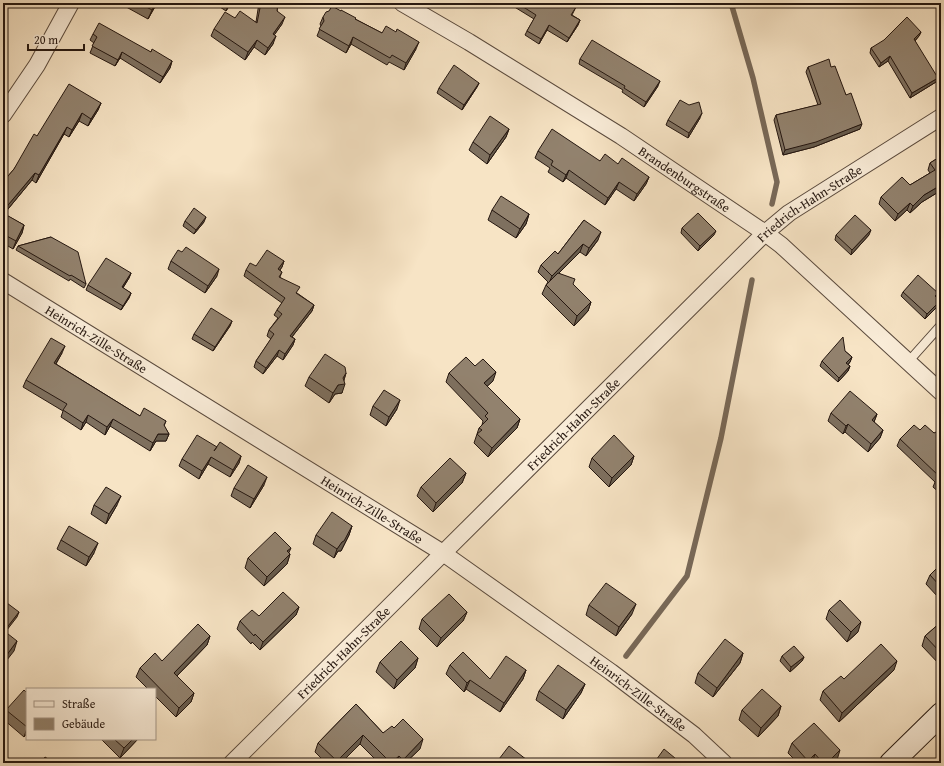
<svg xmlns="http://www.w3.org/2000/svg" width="944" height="766" font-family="'Gentium Book Plus',serif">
	<rect width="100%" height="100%" fill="#f7e4c5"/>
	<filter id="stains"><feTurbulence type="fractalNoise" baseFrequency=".005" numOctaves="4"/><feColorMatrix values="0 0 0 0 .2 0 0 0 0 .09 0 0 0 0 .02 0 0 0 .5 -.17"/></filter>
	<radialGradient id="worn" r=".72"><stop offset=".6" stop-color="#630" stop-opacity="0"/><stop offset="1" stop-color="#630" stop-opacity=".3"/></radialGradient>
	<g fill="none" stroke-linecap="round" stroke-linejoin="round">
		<g stroke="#786857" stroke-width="5.5">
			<path d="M731 3 753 78 777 182 772 204"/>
			<path d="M626 656 687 576 721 438 752 280"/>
		</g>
		<defs>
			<path id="lane" d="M908 362 941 325"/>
			<g id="street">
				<path id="s1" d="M402 3 469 42 621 136 765 233 781 245 941 392"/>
				<path d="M3 115 37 65 71 3"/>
				<path id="s2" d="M3 281 443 553 611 672 694 735 724 763"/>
				<path id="s3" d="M232 763 765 233 789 213 941 117"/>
			</g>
			<path id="secondary" d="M891 763 941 714"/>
		</defs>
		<use href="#lane" stroke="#5a4a3d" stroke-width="10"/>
		<use href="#street" stroke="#5a4a3d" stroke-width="18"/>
		<use href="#secondary" stroke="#251710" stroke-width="24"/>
		<use href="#lane" stroke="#faedd9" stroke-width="8"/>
		<use href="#street" stroke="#faedd9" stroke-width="16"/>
		<use href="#secondary" stroke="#faedd9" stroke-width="22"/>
	</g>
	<g fill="#7e705f" stroke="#251710">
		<path d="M119 3H157L148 19Z"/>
		<path d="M214 3H231L226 11Z"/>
		<path d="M259 3H278L277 11 282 24 274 35 273 44 265 55 254 47 245 60 211 36 214 29 235 18 256 22Z"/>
		<path d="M508 3H570L576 7 572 15 580 20 578 25 567 42 547 30 539 44 525 35 527 31 534 19Z"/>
		<path d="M323 17 355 19 382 33 416 49 404 70 389 62 387 65 351 44 346 53 317 36 321 26 320 24Z"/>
		<path d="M921 32 919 36 915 41 936 82 910 98 888 61 879 67 870 53 871 48Z"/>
		<path d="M93 34 151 52 172 61 170 68 160 83 120 58 115 66 90 53 94 43 90 40Z"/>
		<path d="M580 59 658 86 644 107 622 92 623 90 579 64Z"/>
		<path d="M808 67H831L846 95 860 129 814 147 783 155 774 120 776 115 818 105 806 72Z"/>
		<path d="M479 83 477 87 462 110 437 93 439 88Z"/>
		<path d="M101 103 98 110 88 126 79 121 69 137 64 134 36 183 32 180 4 214 24 225 22 233 13 249 3 243V182L14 169 37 136Z"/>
		<path d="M700 118 688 138 666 125 668 120Z"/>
		<path d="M509 129 506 137 487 164 469 150 473 142Z"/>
		<path d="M538 151 618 164 649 177 646 184 634 201 616 189 605 205 566 178 563 182 548 172 550 168 535 158Z"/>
		<path d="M941 156V191H940L922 202 910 213 907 210 895 221 879 204 881 197 910 185 930 173 928 170 930 163Z"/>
		<path d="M492 210 529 214 526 224 516 238 488 220Z"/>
		<path d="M584 220 598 240 586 256 580 252 559 273 573 284 591 302 588 311 574 326 542 294 546 285 548 282 538 272 541 265 558 254Z"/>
		<path d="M185 221 204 222 194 234 183 226Z"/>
		<path d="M682 228 714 235 698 251 681 233Z"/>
		<path d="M836 235H869L851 255 835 240Z"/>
		<path d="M51 237 86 284 84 288 70 279 69 281 16 250 18 246Z"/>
		<path d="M171 261 217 276 205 293 168 269Z"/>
		<path d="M284 261 282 267 280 270 282 272 280 277 297 293 314 305 312 311 292 337 295 339 293 345 283 360 277 356 263 374 254 367 256 361 271 339 267 336 269 330 278 318 274 315 277 310 282 303 244 276 246 270 256 266Z"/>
		<path d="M131 273 129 278 123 288 131 293 129 298 121 310 86 290 88 285Z"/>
		<path d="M903 292 938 293 936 297 940 301 938 306 925 319 901 296Z"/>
		<path d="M232 321 230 326 213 351 192 339 194 334Z"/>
		<path d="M845 351 852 357 850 362 848 365 850 366 848 371 838 382 820 366 822 361Z"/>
		<path d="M62 353 56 364 140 416 166 421 164 426 169 434 166 441H156L150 451 110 426 105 435 86 422 81 430 61 417 63 411 23 387 26 380Z"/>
		<path d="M475 366 493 381 487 386 520 419 517 428 488 457 474 443 479 428 482 425 483 421 446 382 449 373Z"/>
		<path d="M346 373 344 380 342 393 335 394 329 403 305 386 309 377Z"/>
		<path d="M373 406 397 409 386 426 370 415Z"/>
		<path d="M831 413 877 414 874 422 883 430 880 438 868 452 845 432 843 434 828 421Z"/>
		<path d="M920 430 934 433 941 437V494L933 487 935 482 897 446 900 439Z"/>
		<path d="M217 447 241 456 239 463 230 477 208 464 199 479 179 466 182 459Z"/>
		<path d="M634 456 631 465 609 487 589 467 592 458Z"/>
		<path d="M466 473 462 483 433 512 417 496 421 487Z"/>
		<path d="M264 485 250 508 231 496 234 488Z"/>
		<path d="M94 505H117L106 524 91 514Z"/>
		<path d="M352 526 349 535 341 551H338L334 558 313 544 316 535Z"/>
		<path d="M61 540 94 553 86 566 57 549Z"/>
		<path d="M289 553 290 554 287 564 264 586 245 568 248 558Z"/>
		<path d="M941 564V594L938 597 926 584 930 575Z"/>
		<path d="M589 605 632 614 616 636 586 615Z"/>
		<path d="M299 607 296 615 260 650 252 642 251 644 237 629 240 621 259 616Z"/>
		<path d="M829 610 858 632 847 642 826 619Z"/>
		<path d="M467 612 463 621 437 647 419 629 422 619Z"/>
		<path d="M941 622V666L922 646 925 636Z"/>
		<path d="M210 636 207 645 177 676 194 693 191 702 176 717 155 696V689H148L136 677 140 668 162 661Z"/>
		<path d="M743 653 740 663 713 697 695 683 698 673Z"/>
		<path d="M782 656 804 657 802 661 790 672 780 661Z"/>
		<path d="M418 658 415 668 394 689 376 672 380 662Z"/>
		<path d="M450 665 490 679 526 670 523 679 500 712 466 689 464 692 446 674Z"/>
		<path d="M894 670 839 722 820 700 823 691 844 679Z"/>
		<path d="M585 684 581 693 563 719 536 700 539 691Z"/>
		<path d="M27 693V733L24 737 3 719 6 710Z"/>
		<path d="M356 704 383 733 394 728 420 749 405 763H379L360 744 341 763H326L315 752 318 743Z"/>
		<path d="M781 706 778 716 758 737 739 720 742 710Z"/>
		<path d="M101 739H138L120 758Z"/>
		<path d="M792 743 837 760 833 763H798L788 753Z"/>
	</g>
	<g fill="#665b4d" stroke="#251710">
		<path d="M156 3H157L148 19 152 10Z"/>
		<path d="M229 3H231L226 11Z"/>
		<path d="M285 17 282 24 270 41 273 34Z"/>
		<path d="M580 20 578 25 567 42 569 38Z"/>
		<path d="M549 25 547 30 539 44 541 39Z"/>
		<path d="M921 32 919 36 912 44 914 39Z"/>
		<path d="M276 36 273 44 265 55 268 48Z"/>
		<path d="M353 37 351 44 346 53 349 46Z"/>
		<path d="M257 40 254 47 245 60 248 52Z"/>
		<path d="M419 42 416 49 404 70 406 63Z"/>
		<path d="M122 52 120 58 115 66Z"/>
		<path d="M890 56 888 61 879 67 881 63Z"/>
		<path d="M172 61 170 68 160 83 163 77Z"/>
		<path d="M938 78 936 82 910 98 912 93Z"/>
		<path d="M660 81 658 86 644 107 646 102Z"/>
		<path d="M479 83 477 87 462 110 464 105Z"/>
		<path d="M101 103 98 110 88 126 91 119Z"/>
		<path d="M82 113 79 121 69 137 72 130Z"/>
		<path d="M702 113 700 118 688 138 689 133Z"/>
		<path d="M862 124 860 129 814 147 783 155 785 150Z"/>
		<path d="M67 127 64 134 36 183 39 175Z"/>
		<path d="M509 129 506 137 487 164 490 155Z"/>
		<path d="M569 170 566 178 563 182 566 175Z"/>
		<path d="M35 173 32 180 3 215V211Z"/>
		<path d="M649 177 646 184 634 201 637 194Z"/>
		<path d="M619 182 616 189 605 205 608 198Z"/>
		<path d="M941 185 940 191 922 202 910 213 913 206 924 195Z"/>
		<path d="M910 203 907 210 895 221 898 214Z"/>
		<path d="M529 214 526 224 516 238 520 229Z"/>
		<path d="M206 217 204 222 194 234 196 230Z"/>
		<path d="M24 225 22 233 13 249 16 241Z"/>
		<path d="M871 230 869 235 851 255 852 250Z"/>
		<path d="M716 231 714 235 698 251 700 246Z"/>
		<path d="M601 232 598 240 586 256 589 248Z"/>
		<path d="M583 244 580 252 549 283 552 276Z"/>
		<path d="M284 261 282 267 276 275 278 269Z"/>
		<path d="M219 269 217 276 205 293 208 286Z"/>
		<path d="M131 273 129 278 120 292 122 287Z"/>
		<path d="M131 293 129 298 121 310 123 306Z"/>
		<path d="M940 301 938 306 925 319 927 314Z"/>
		<path d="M591 302 588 311 574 326 577 316Z"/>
		<path d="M314 305 312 311 288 342 290 336Z"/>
		<path d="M232 321 230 326 213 351 215 347Z"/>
		<path d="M295 339 293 345 283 360 285 354Z"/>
		<path d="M65 346 62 353 52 370 54 363Z"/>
		<path d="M279 350 277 356 263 374 266 368Z"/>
		<path d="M852 357 850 362 845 368 846 363Z"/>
		<path d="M850 366 848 371 838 382 839 378Z"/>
		<path d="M496 372 493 381 481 392 484 383Z"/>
		<path d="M346 373 343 383 345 384 342 393 335 394 329 403 333 393Z"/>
		<path d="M400 400 397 409 386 426 389 417Z"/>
		<path d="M877 414 874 422 872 420Z"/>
		<path d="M88 415 86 422 81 430 83 423Z"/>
		<path d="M113 419 110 426 105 435 107 427Z"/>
		<path d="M520 419 517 428 488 457 492 448Z"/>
		<path d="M848 424 845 432 843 434 846 426Z"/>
		<path d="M883 430 880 438 868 452 871 444Z"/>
		<path d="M158 434H169L166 441H156L150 451 153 443Z"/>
		<path d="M241 456 239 463 230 477 233 470Z"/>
		<path d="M634 456 631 465 609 487 612 478Z"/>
		<path d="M211 457 208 464 199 479 202 471Z"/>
		<path d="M466 473 462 483 433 512 436 503Z"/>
		<path d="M267 477 264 485 250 508 254 499Z"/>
		<path d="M121 496 117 505 106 524 109 514Z"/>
		<path d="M352 526 349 535 341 551H338L334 558 337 549Z"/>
		<path d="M98 543 94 553 86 566 89 557Z"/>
		<path d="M291 548 287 557 290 554 287 564 264 586 267 577 287 551Z"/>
		<path d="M941 589V594L938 597Z"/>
		<path d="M636 604 632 614 616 636 619 627Z"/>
		<path d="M299 607 296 615 260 650 263 642Z"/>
		<path d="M19 612 17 617 3 635 5 630Z"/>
		<path d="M467 612 463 621 437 647 441 638Z"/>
		<path d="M861 622 858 632 847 642 851 632Z"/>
		<path d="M210 636 207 645 171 682 174 673Z"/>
		<path d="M17 641 14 651 3 665V660Z"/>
		<path d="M743 653 740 663 713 697 717 688Z"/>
		<path d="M804 657 802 661 790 672 791 667Z"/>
		<path d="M418 658 415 668 394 689 397 680Z"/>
		<path d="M897 661 894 670 839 722 842 713Z"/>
		<path d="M526 670 523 679 500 712 504 703Z"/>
		<path d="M470 680 466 689 464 692 467 683Z"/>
		<path d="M585 684 581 693 563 719 566 710Z"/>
		<path d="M194 693 191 702 176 717 179 708Z"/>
		<path d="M781 706 778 716 758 737 761 728Z"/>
		<path d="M27 728V733L24 737Z"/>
		<path d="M363 735 360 744 341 763H336L337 761Z"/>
		<path d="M133 739H138L120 758 124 748Z"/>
		<path d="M423 739 420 749 405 763H401L403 760Z"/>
		<path d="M840 750 837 760 833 763H827Z"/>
		<path d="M815 754 812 763H807L808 761Z"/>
		<path d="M399 756 396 763H392Z"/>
	</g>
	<g fill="#92826e" stroke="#251710">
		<path d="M139 3H156L152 10Z"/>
		<path d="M261 3H278L277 11 285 17 273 34 276 36 268 48 257 40 248 52 214 29 225 12 235 18 240 11 257 23Z"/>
		<path d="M517 3H570L576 7 571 15 580 20 569 38 549 25 541 39 527 31 536 15Z"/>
		<path d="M332 6 341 11V10L356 18 355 19 382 33 386 26 396 32 397 29 419 42 406 63 392 55 390 58 353 37 349 46 319 29 324 21 323 17 326 12 329 11Z"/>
		<path d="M907 17 921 32 914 39 938 78 912 93 890 56 881 63 871 48 884 40Z"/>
		<path d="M99 23 151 52 152 49 172 61 163 77 122 52 118 60 92 46 97 37 93 34Z"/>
		<path d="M592 40 660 81 646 102 624 88 625 86 580 59Z"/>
		<path d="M829 59 831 67 835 66 846 95 851 93 862 124 816 142 785 150 776 115 821 104 808 67Z"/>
		<path d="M454 65 479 83 464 105 439 88Z"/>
		<path d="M69 84 101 103 91 119 82 113 72 130 67 127 39 175 35 173 3 211V182L14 169 34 134 37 136Z"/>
		<path d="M680 100 689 105 699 102 702 113 689 133 668 120Z"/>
		<path d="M490 116 509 129 490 155 473 142Z"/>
		<path d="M552 129 600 161 605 154 618 164 622 158 649 177 637 194 619 182 608 198 569 170 566 175 551 165 553 161 538 151Z"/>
		<path d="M941 156V185L924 195 913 206 910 203 898 214 881 197 902 177 910 185 935 170 930 163Z"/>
		<path d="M501 196 529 214 520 229 492 210Z"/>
		<path d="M194 208 206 217 196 230 185 221Z"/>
		<path d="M3 213 24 225 16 241 3 234Z"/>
		<path d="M698 213 716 231 700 246 682 228Z"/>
		<path d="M855 215 871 230 852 250 836 235Z"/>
		<path d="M584 220 601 232 589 248 583 244 552 276 541 265 555 251 558 254Z"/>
		<path d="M51 237 78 252 86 284 71 275 70 276 18 246Z"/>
		<path d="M186 247 219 269 208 286 171 261 178 250 182 252Z"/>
		<path d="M267 250 284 261 278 269 282 272 279 277 300 287 296 293 314 305 290 336 295 339 285 354 279 350 266 368 256 361 274 334 269 330 282 314 277 310 285 298 246 270 250 263 256 266Z"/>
		<path d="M106 258 131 273 122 287 131 293 123 306 88 285Z"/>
		<path d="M558 273 575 279 573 284 591 302 577 316 546 285Z"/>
		<path d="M918 275 938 293 935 296 940 301 927 314 903 292Z"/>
		<path d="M211 308 232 321 215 347 194 334Z"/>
		<path d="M843 337 845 351 852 357 846 363 850 366 839 378 822 361Z"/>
		<path d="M51 338 65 346 54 363 140 416 144 408 166 421 164 425 169 434H158L153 443 113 419 107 427 88 415 83 423 63 410 67 404 26 380Z"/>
		<path d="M325 354 345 367 346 373 343 378 345 384 338 385 333 393 309 377Z"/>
		<path d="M466 357 475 366 483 359 496 372 484 383 520 419 492 448 477 434 482 430 479 428 488 419 485 416 488 413 449 373Z"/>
		<path d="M384 390 400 400 389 417 373 406Z"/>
		<path d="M850 391 877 414 872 420 883 430 871 444 848 424 846 426 831 413Z"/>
		<path d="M914 425 920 430 925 425 934 433 936 432 941 437V485L936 480 939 476 900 439Z"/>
		<path d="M197 435 217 447 214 451 220 442 241 456 233 470 211 457 202 471 182 459Z"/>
		<path d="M614 435 634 456 612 478 592 458Z"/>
		<path d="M450 458 466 473 436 503 421 487Z"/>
		<path d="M248 465 267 477 254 499 234 488Z"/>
		<path d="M106 487 121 496 109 514 94 505Z"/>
		<path d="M332 512 352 526 344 541 342 542 337 549 316 535Z"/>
		<path d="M69 526 98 543 89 557 61 540Z"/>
		<path d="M275 532 291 548 287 551 290 554 267 577 248 558Z"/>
		<path d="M941 564V587L930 575Z"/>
		<path d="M606 583 636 604 619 627 589 605Z"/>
		<path d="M283 592 299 607 263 642 255 634 254 636 240 621 252 610 259 616Z"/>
		<path d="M449 594 467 612 441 638 422 619Z"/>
		<path d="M840 600 861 622 851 632 829 610Z"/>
		<path d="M7 603 19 612 5 630 3 628V609Z"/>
		<path d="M941 622V653L925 636Z"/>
		<path d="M198 624 210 636 174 673 194 693 179 708 140 668 155 653 162 661Z"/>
		<path d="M3 630 17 641 3 660Z"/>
		<path d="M725 639 743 653 717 688 698 673Z"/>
		<path d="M401 641 418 658 397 680 380 662Z"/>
		<path d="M881 644 897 661 842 713 823 691 841 676 844 679Z"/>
		<path d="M794 646 804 657 791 667 782 656Z"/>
		<path d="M463 652 490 679 506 656 526 670 504 703 470 680 467 683 450 665Z"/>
		<path d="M558 665 585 684 566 710 539 691Z"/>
		<path d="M762 689 781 706 761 728 742 710Z"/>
		<path d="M24 690 27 693V727L6 710Z"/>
		<path d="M356 704 383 733 392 726 394 728 403 719 423 739 403 760 399 756 391 763 363 735 337 761 318 743Z"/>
		<path d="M814 723 840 750 827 763H823L815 754 808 761 792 743Z"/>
		<path d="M114 739H133L124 748Z"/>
		<path d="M509 746 527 760 525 763H496Z"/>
		<path d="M664 749 681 763H654Z"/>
		<path d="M45 757 54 763H41Z"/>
	</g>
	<g text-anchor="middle" stroke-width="4" stroke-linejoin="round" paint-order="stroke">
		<g font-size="13" fill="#251710" stroke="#faedd9">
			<text dy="5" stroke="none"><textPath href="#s1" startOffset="333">Brandenburgstraße</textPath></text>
			<text dy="5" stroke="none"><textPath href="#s3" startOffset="805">Friedrich-Hahn-Straße</textPath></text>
			<text dy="5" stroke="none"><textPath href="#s2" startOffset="110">Heinrich-Zille-Straße</textPath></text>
			<text dy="5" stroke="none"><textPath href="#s3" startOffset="481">Friedrich-Hahn-Straße</textPath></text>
			<text dy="5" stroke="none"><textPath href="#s2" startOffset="434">Heinrich-Zille-Straße</textPath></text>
			<text dy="5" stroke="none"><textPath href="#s3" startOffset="157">Friedrich-Hahn-Straße</textPath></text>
			<text dy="5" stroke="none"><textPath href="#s2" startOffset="758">Heinrich-Zille-Straße</textPath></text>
		</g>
	</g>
	<rect width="944" height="766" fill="none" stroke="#f7e4c5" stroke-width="16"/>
	<rect x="4" y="4" width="936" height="758" fill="none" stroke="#251710" stroke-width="2"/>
	<rect x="8" y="8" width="928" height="750" fill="none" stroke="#251710"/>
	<rect x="26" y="688" width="130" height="52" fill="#faedd9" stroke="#a59789"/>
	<rect x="34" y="701" width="20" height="6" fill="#faedd9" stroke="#a59789"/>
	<text x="62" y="708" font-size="12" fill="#251710">Straße</text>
	<rect x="34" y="718" width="20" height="12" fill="#92826e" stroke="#a59789"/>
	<text x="62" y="728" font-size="12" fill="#251710">Gebäude</text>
	<path d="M28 44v6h56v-6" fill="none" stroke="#251710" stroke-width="2"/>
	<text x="34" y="44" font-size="12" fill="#251710" stroke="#faedd9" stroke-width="3" paint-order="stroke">20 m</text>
	<rect width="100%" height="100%" filter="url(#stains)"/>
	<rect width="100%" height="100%" fill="url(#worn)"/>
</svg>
